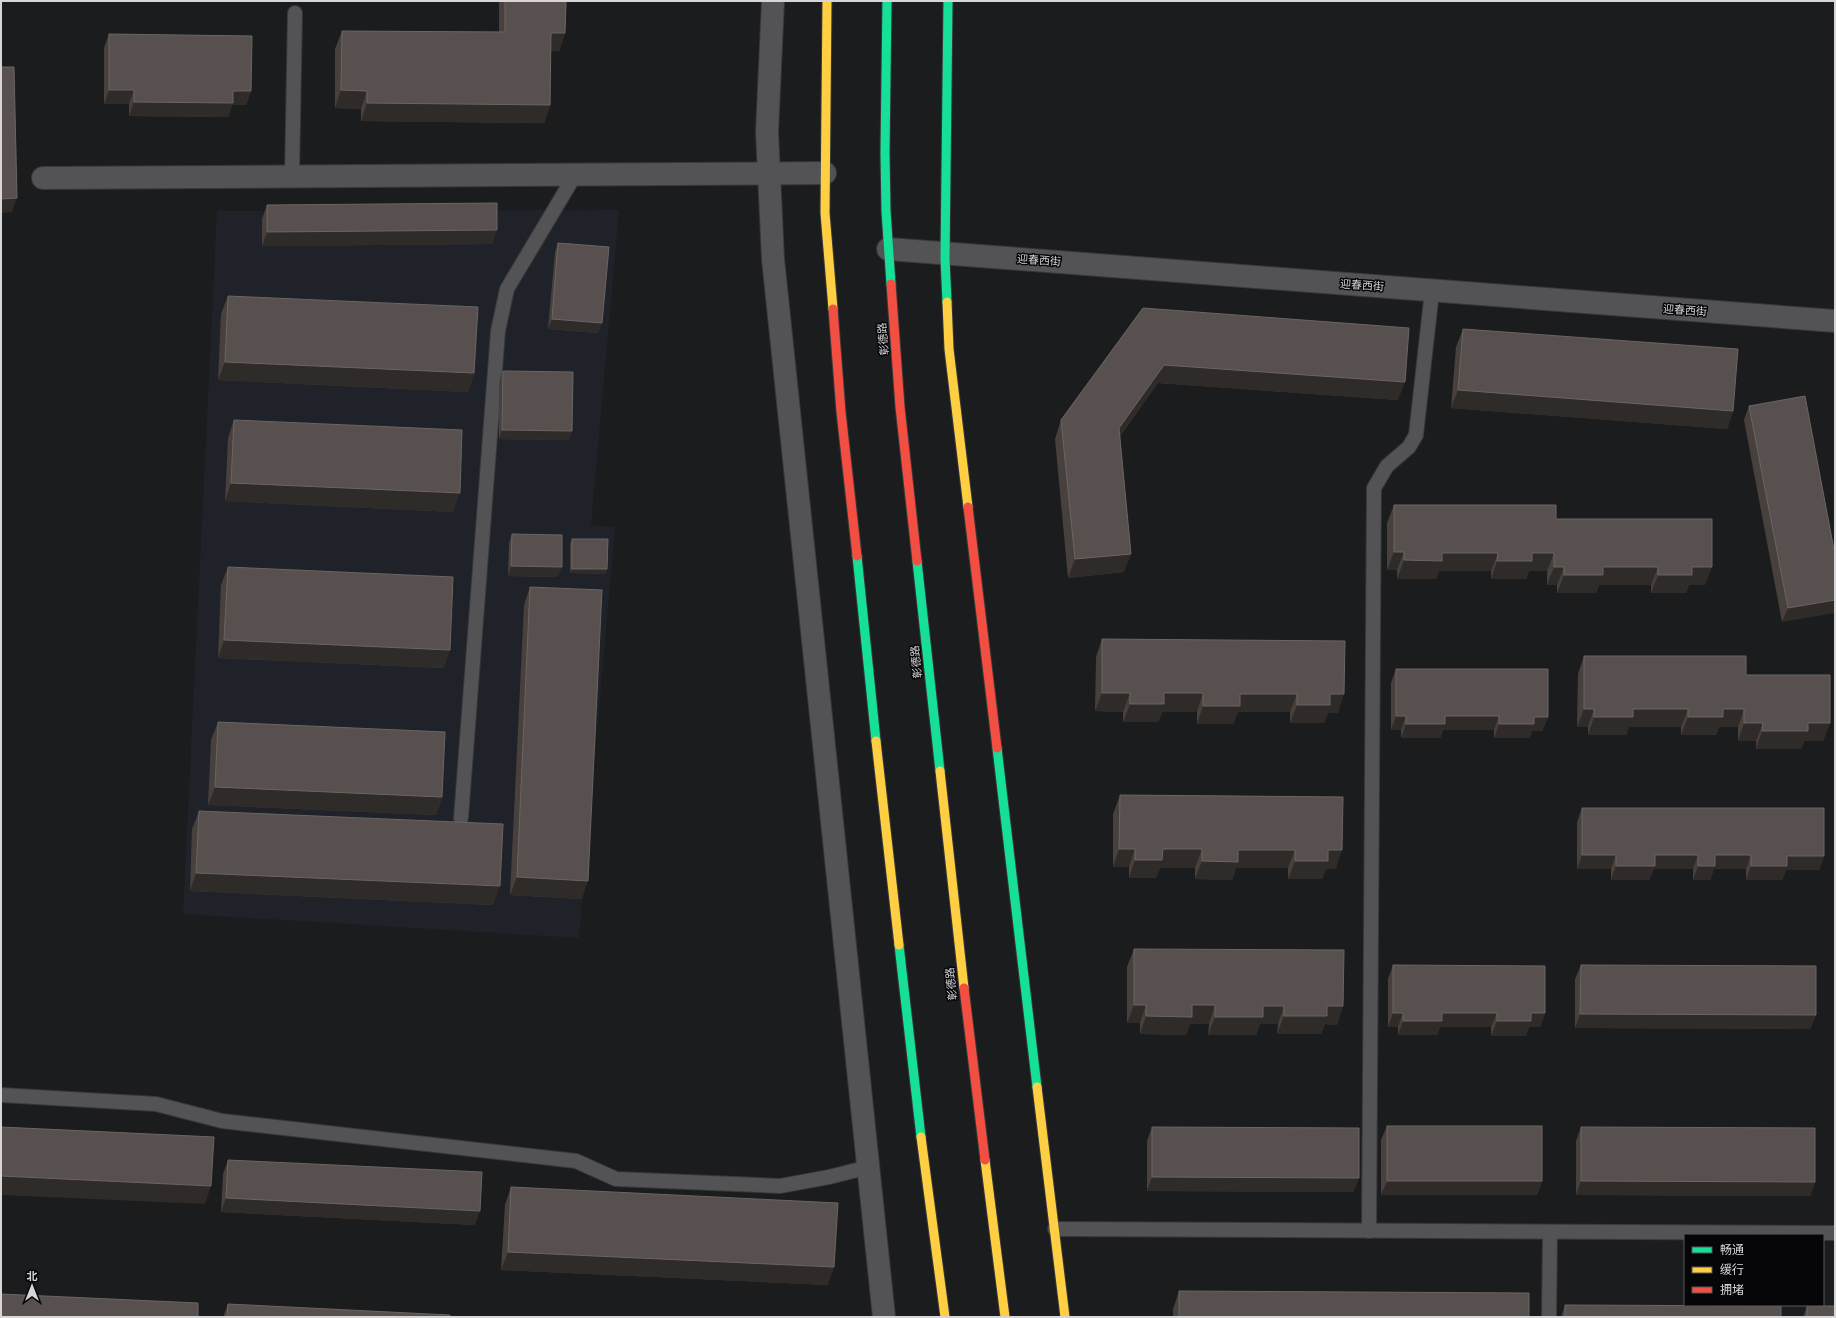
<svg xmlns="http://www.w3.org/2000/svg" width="1836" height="1318" font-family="Lora,'Noto Sans SC',serif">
	<rect width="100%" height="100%" fill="#1b1c1e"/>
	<path fill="#20222a" d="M619 210 591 525 615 527 579 938 183 914 217 211Z"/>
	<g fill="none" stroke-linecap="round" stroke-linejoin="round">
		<defs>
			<g id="lane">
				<path d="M292 176 295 13"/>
				<path d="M461 818 498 331 507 289 575 175"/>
				<path d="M1 1095 156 1104 222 1121 576 1161 616 1179 780 1186 829 1177 869 1167"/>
				<path d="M1055 1229 1835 1233"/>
				<path d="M1369 1231 1374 488 1387 466 1409 447 1416 435 1432 291"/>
				<path d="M1549 1317 1550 1232"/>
			</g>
			<g id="street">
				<path d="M773 1 767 132 773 259 884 1317"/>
				<path d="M43 178 825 173"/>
				<path d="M888 249 1835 321"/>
			</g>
			<g id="fast">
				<path d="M887 1 885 153 886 211 891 284"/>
				<path d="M947 302 945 259 948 1"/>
				<path d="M857 556 876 741"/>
				<path d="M917 561 940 771"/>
				<path d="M997 748 1037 1087"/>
				<path d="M899 945 921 1137"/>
			</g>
			<g id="slow">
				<path d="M827 1 825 213 833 309"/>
				<path d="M947 302 949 349 968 507"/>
				<path d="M876 741 899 945"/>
				<path d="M940 771 964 988"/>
				<path d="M1037 1087 1065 1317"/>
				<path d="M921 1137 945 1317"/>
				<path d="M985 1160 1005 1317"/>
			</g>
			<g id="jam">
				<path d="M891 284 900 407 917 561"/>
				<path d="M833 309 841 412 857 556"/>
				<path d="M968 507 997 748"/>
				<path d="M964 988 985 1160"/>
			</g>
		</defs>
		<use href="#lane" stroke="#38383a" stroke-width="16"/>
		<use href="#street" stroke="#38383a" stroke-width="24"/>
		<use href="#fast" stroke="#38383a" stroke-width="11"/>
		<use href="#slow" stroke="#38383a" stroke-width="11"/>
		<use href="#jam" stroke="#38383a" stroke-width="11"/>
		<use href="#lane" stroke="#535355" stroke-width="14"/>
		<use href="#street" stroke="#535355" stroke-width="22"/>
		<use href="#fast" stroke="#16e098" stroke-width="9"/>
		<use href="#slow" stroke="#ffcf43" stroke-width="9"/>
		<use href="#jam" stroke="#f24e42" stroke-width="9"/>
	</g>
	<g fill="#48403d">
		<path d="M499 1H566L565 33 559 51H551L550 105 544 123 361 121V109L335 108V49L342 31 499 32Z"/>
		<path d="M109 34 251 91 246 105H232L228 117 129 116V104H104V48Z"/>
		<path d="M267 205 492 244 262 246V219Z"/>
		<path d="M558 243 598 333 548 329 555 252Z"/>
		<path d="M228 296 474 373 468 392 218 380 221 314Z"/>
		<path d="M1143 308 1398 400 1158 383 1120 436 1124 572 1068 578 1055 439 1061 420Z"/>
		<path d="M1463 329 1733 411 1727 429 1451 408 1456 347Z"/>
		<path d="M503 371 569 440 499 439V381Z"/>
		<path d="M1749 406 1835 555 1782 622 1744 420Z"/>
		<path d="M234 420 453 512 225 501 228 438Z"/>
		<path d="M1394 505 1556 519 1705 585H1689L1686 593H1651V585H1599L1596 593H1557V585H1547V571H1529L1526 579H1491V571H1439L1436 579H1397V570H1387V523Z"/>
		<path d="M512 534 558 577 508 576 509 543Z"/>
		<path d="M572 539 606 574 570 573V544Z"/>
		<path d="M228 567 450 650 443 668 218 658 221 585Z"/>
		<path d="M530 587 582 899 510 895 524 605Z"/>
		<path d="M1102 639 1345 641 1338 713H1328L1324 723H1290V712H1238L1233 724H1197V712H1162L1158 722H1123V712L1095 711 1096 657Z"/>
		<path d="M1584 656 1746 675 1830 723 1823 741H1804L1801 749H1756V741H1738V727H1719L1716 735H1681V727H1629L1626 735H1588V727H1577L1578 674Z"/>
		<path d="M1396 669 1548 717 1542 731H1532L1529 738H1494V730H1443L1440 738H1401V730H1391V683Z"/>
		<path d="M218 722 442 797 436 815 208 805 211 740Z"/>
		<path d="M1120 795 1343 797 1336 869H1326L1322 879H1288V868H1236L1232 880 1195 879V868H1160L1156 878H1129V867H1113V814Z"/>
		<path d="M1582 808 1824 856 1819 870H1786L1782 880H1746V869H1714L1710 880H1693V869H1654L1649 880H1611V869H1577V822Z"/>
		<path d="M199 811 493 905 190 891 192 829Z"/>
		<path d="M1134 949 1343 1006 1337 1025 1325 1024 1321 1034H1277L1278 1024H1260L1256 1035H1208L1209 1024H1190L1186 1035 1140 1034V1023H1127V967Z"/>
		<path d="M1393 965 1545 1013 1540 1027H1529L1526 1036H1491V1027H1440L1437 1035H1398V1027H1388V979Z"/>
		<path d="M1581 965 1816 1015 1810 1029 1575 1028V979Z"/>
		<path d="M1387 1126 1542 1181 1537 1195H1381V1140Z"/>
		<path d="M1152 1127 1359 1178 1353 1192 1147 1191V1141Z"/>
		<path d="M1581 1127 1815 1182 1810 1196 1576 1195V1141Z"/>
		<path d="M228 1160 475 1225 221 1212 223 1174Z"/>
		<path d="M511 1187 828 1285 501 1270 505 1205Z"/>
		<path d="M1179 1291 1529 1317H1173V1309Z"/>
		<path d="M228 1304 450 1317H223Z"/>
		<path d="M1565 1305 1781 1317H1561Z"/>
		<path d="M1807 1306 1835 1317H1803Z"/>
	</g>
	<g fill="#2f2b29">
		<path d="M551 33H565L559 51H545Z"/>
		<path d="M109 90H134L129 104H104Z"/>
		<path d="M341 90 367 91 361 109 335 108Z"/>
		<path d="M233 91H251L246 105H232L228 117 129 116 134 102Z"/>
		<path d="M367 103 550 105 544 123 361 121Z"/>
		<path d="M17 198 12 212 1 213V199Z"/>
		<path d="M497 230 492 244 262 246 267 232Z"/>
		<path d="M552 319 602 323 598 333 548 329Z"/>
		<path d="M225 362 474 373 468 392 218 380Z"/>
		<path d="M1164 365 1405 382 1398 400 1158 383 1112 446 1119 428Z"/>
		<path d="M1458 390 1733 411 1727 429 1451 408Z"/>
		<path d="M502 430 572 431 569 440 499 439Z"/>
		<path d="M231 483 460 493 453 512 225 501Z"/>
		<path d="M1394 552H1404L1397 570H1387Z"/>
		<path d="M1442 553H1498L1491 571H1439L1436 579H1397L1404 560Z"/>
		<path d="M1532 553H1554L1547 571H1529L1526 579H1491L1497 561Z"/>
		<path d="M1131 554 1124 572 1068 578 1075 559Z"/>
		<path d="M511 566 562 567 558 577 508 576Z"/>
		<path d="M1554 567H1564L1557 585H1547Z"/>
		<path d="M1603 567H1658L1651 585H1599L1596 593H1557L1564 575Z"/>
		<path d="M1692 567H1712L1705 585H1689L1686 593H1651L1658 575Z"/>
		<path d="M572 569H607L606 574 570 573Z"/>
		<path d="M1835 600V613L1782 622 1788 608Z"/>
		<path d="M224 640 450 650 443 668 218 658Z"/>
		<path d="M1102 693H1130L1123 712 1095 711Z"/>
		<path d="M1164 693H1203L1197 712H1162L1158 722H1123L1130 704Z"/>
		<path d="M1240 694H1297L1290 712H1238L1233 724H1197L1203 706Z"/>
		<path d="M1330 694H1344L1338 713H1328L1324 723H1290L1297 705Z"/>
		<path d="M1584 709H1594L1588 727H1577Z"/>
		<path d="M1633 709H1688L1681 727H1629L1626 735H1588L1594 717Z"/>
		<path d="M1723 709H1744L1738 727H1719L1716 735H1681L1688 717Z"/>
		<path d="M1396 716H1406L1401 730H1391Z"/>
		<path d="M1445 716H1499L1494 730H1443L1440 738H1401L1406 724Z"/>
		<path d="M1534 717H1548L1542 731H1532L1529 738H1494L1499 724Z"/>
		<path d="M1744 723H1763L1756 741H1738Z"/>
		<path d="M1808 723H1830L1823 741H1804L1801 749H1756L1762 731Z"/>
		<path d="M215 787 442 797 436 815 208 805Z"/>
		<path d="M1119 849H1135L1129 867H1113Z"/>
		<path d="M1163 849H1202L1195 868H1160L1156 878H1129L1135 860Z"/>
		<path d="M1238 850H1295L1288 868H1236L1232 880 1195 879 1202 861Z"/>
		<path d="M1328 850H1342L1336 869H1326L1322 879H1288L1295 861Z"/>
		<path d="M1582 855H1616L1611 869H1577Z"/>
		<path d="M1655 855H1698L1693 869H1654L1649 880H1611L1616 866Z"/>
		<path d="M1715 855H1751L1746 869H1714L1710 880H1693L1698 866Z"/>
		<path d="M1787 856H1824L1819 870H1786L1782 880H1746L1751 866Z"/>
		<path d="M196 873 500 886 493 905 190 891Z"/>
		<path d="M517 877 588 881 582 899 510 895Z"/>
		<path d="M1134 1005H1146L1140 1023H1127Z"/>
		<path d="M1192 1005H1215L1209 1024H1190L1186 1035 1140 1034 1146 1016Z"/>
		<path d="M1263 1006H1284L1278 1024H1260L1256 1035H1208L1215 1017Z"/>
		<path d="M1327 1006H1343L1337 1025 1325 1024 1321 1034H1277L1284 1016Z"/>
		<path d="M1393 1013H1403L1398 1027H1388Z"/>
		<path d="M1442 1013H1497L1491 1027H1440L1437 1035H1398L1403 1021Z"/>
		<path d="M1531 1013H1545L1540 1027H1529L1526 1036H1491L1497 1021Z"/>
		<path d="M1580 1014 1816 1015 1810 1029 1575 1028Z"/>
		<path d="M1 1176 211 1186 205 1204 1 1195Z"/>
		<path d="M1152 1177 1359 1178 1353 1192 1147 1191Z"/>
		<path d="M1387 1181H1542L1537 1195H1381Z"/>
		<path d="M1581 1181 1815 1182 1810 1196 1576 1195Z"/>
		<path d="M226 1198 480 1211 475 1225 221 1212Z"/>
		<path d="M508 1252 834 1267 828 1285 501 1270Z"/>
	</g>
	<g fill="#57504e" stroke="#6b6563">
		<path d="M505 1H566L565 33H551L550 105 367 103V91L341 90 342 31 505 32Z"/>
		<path d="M109 34 252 36 251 91H233V103L134 102V90H109Z"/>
		<path d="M1 67H14L17 198 1 199Z"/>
		<path d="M497 203V230L267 232V205Z"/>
		<path d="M558 243 609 247 602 323 552 319Z"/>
		<path d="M228 296 478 307 474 373 225 362Z"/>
		<path d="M1143 308 1409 328 1405 382 1164 365 1119 428 1131 554 1075 559 1061 420Z"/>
		<path d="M1463 329 1738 349 1733 411 1458 390Z"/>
		<path d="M503 371 573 372 572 431 502 430Z"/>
		<path d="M1805 396 1835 555V600L1788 608 1749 406Z"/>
		<path d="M234 420 462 430 460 493 231 483Z"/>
		<path d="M1394 505H1556V519H1712V567H1692V575H1658V567H1603V575H1564V567H1554V553H1532V561H1497L1498 553H1442V561L1404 560V552H1394Z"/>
		<path d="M512 534 562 535V567L511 566Z"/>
		<path d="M572 539H608L607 569H572Z"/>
		<path d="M228 567 453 577 450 650 224 640Z"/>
		<path d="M530 587 602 590 588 881 517 877Z"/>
		<path d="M1102 639 1345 641 1344 694H1330V705H1297V694H1240V706H1203V693H1164V704H1130V693H1102Z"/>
		<path d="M1584 656H1746V675H1830V723H1808V731H1762L1763 723H1744V709H1723V717H1688V709H1633V717H1594V709H1584Z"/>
		<path d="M1396 669H1548V717H1534V724H1499V716H1445V724H1406V716H1396Z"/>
		<path d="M218 722 445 732 442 797 215 787Z"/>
		<path d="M1120 795 1343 797 1342 850H1328V861H1295V850H1238V862L1202 861V849H1163L1162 860H1135V849H1119Z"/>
		<path d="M1582 808H1824V856H1787V866H1751V855H1715V866H1698V855H1655V866H1616V855H1582Z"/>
		<path d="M199 811 503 824 500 886 196 873Z"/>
		<path d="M1134 949 1344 950 1343 1006H1327V1016H1284V1006H1263V1017H1215V1005H1192V1017L1146 1016V1005H1134Z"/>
		<path d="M1393 965 1545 966V1013H1531V1021H1497V1013H1442V1021H1403V1013H1393Z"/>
		<path d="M1581 965 1816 966V1015L1580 1014Z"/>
		<rect x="1387" y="1126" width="155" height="55"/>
		<path d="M1 1127 214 1137 211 1186 1 1176Z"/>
		<path d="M1152 1127 1359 1128V1178L1152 1177Z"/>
		<path d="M1581 1127 1815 1128V1182L1581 1181Z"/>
		<path d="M228 1160 482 1172 480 1211 226 1198Z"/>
		<path d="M511 1187 838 1203 834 1267 508 1252Z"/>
		<path d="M1179 1291 1529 1293V1317H1179Z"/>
		<path d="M1 1294 198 1303V1317H1Z"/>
		<path d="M228 1304 450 1315V1317H227Z"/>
		<path d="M1565 1305 1781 1306V1317H1565Z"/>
		<rect x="1807" y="1306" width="28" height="11"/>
	</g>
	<g text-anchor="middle" stroke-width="3" stroke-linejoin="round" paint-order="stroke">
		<g font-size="11" fill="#d6d6d9" stroke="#060608">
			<text transform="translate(1039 260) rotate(4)" y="4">迎春西街</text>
			<text transform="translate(1362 285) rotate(4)" y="4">迎春西街</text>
			<text transform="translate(1685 310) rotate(4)" y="4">迎春西街</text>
			<text transform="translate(883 339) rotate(-95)" y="4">彰德路</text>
			<text transform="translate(916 662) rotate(-96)" y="4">彰德路</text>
			<text transform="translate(951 984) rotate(-96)" y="4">彰德路</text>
		</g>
	</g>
	<rect width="1836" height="1318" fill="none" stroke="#d6d6d9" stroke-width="4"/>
	<rect x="1684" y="1234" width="140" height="72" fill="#060608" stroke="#59595c"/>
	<rect x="1692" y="1247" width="20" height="6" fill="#16e098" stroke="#59595c"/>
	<text x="1720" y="1254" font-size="12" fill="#d6d6d9">畅通</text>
	<rect x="1692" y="1267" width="20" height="6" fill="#ffcf43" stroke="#59595c"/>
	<text x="1720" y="1274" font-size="12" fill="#d6d6d9">缓行</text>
	<rect x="1692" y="1287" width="20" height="6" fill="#f24e42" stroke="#59595c"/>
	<text x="1720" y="1294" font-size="12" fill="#d6d6d9">拥堵</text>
	<g transform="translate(32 1286)" stroke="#060608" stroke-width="3" paint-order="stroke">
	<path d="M0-3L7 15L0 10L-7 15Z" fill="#d6d6d9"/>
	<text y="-6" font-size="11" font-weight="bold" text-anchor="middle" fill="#d6d6d9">北</text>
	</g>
</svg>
